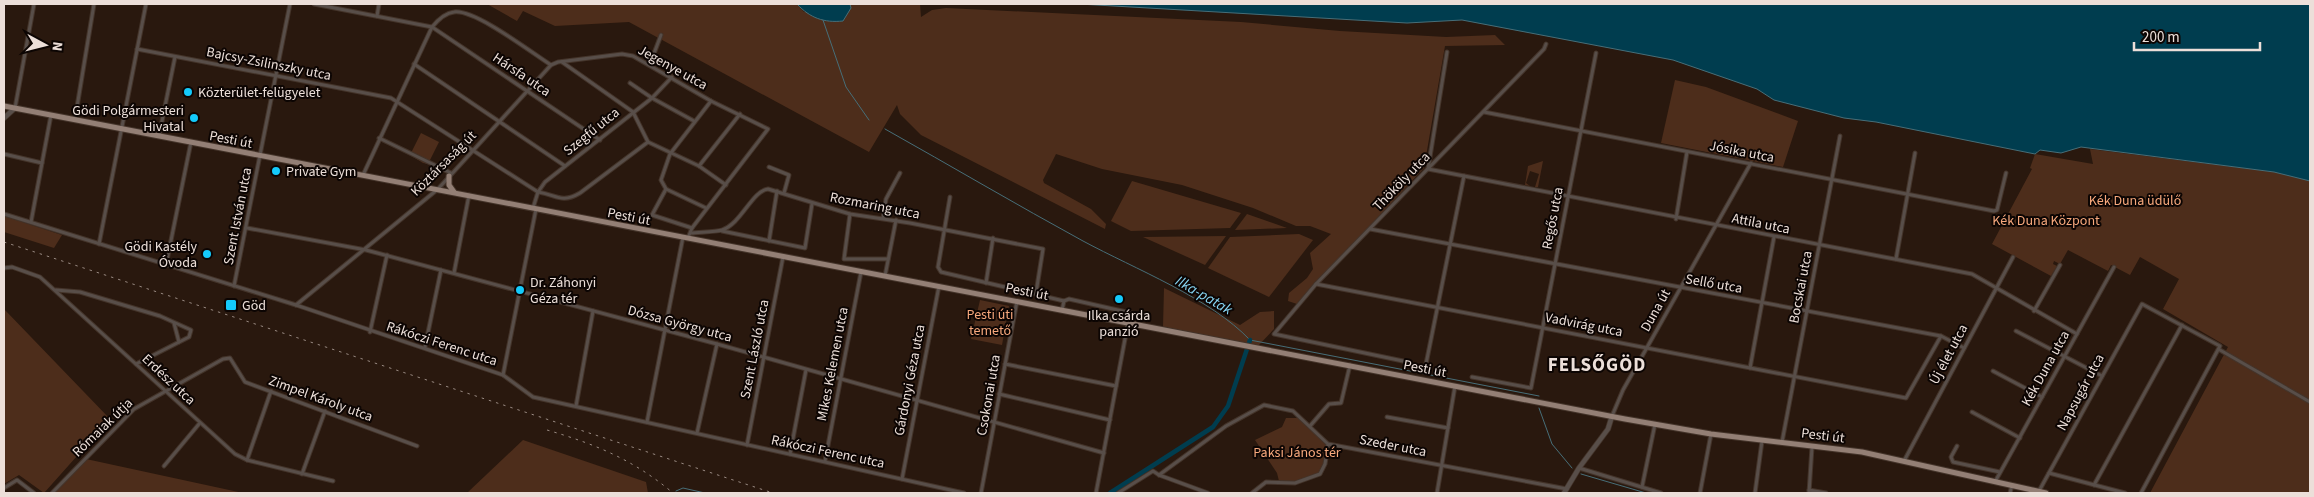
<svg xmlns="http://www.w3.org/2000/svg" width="2314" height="497" font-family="'Source Sans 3',sans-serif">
	<rect width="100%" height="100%" fill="#29180e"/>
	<g fill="#4d2d1b">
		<path d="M487 4H797L804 12 851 8 850 4H920L921 17 932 10 946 8 1241 22 1340 31 1446 37 1495 35 1505 45 1445 46 1424 168 1297 304 1288 301 1289 293 1307 278 1313 269 1310 253 1331 234 1310 226H1296L1253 208 1182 185 1102 169 1056 154 1043 180 1044 183 1091 209 1106 224 1105 229 921 135 900 114 897 105 869 152 629 22 555 26 523 11 517 21Z"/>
		<path d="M1675 80 1706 87 1798 121 1783 167 1661 143Z"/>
		<path d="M421 133 439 142 428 164 423 163 410 155Z"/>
		<path d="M2090 149 2274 172 2310 181V493H2150L2228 347 2163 309 2179 279 2140 257 2130 275 2111 265 2108 271 2068 250 2060 264 2054 261 2053 264 2057 266 2051 276 1992 244 2032 169 2030 168 2035 154 2093 164Z"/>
		<path d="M1543 161 1538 187H1535L1539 174 1530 171 1526 183 1530 186 1525 185 1528 166Z"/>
		<path d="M1132 181 1241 213 1230 228 1131 231 1111 221Z"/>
		<path d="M1247 214 1287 228 1235 230Z"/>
		<path d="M4 216 62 235 54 248 4 232Z"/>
		<path d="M1299 234 1313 240 1269 297 1208 268 1230 237Z"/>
		<path d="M1226 236 1205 265 1143 237Z"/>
		<path d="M1164 288 1240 325 1260 312 1274 311V329L1258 346 1163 327Z"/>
		<path d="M980 300 1009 306 1002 345 971 339Z"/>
		<path d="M4 309 110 419 44 493 19 475 4 484Z"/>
		<path d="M1286 418H1301L1328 444 1325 464 1320 474 1295 483 1279 481 1277 473 1255 440 1282 427Z"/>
		<path d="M523 440 646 482 648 493H467Z"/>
		<path d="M86 459 243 493H52Z"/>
	</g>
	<g fill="#003d4f" stroke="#476e78">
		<path d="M797 4H850L851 8 843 21C824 23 810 18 797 4Z"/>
		<path d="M1079 4H2310V181L2274 172 2081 147 2061 153 2040 150 2035 154 1876 122 1844 118 1774 100 1757 89 1673 60 1462 20 1407 23Z"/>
	</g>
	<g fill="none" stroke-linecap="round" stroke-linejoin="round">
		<g stroke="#476e78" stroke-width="1">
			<path d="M823 20 846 87 869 120"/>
			<path d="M885 129C951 166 1017 205 1083 241 1135 269 1210 298 1250 340L1539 396"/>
			<path d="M1539 408 1552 444 1572 468"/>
			<path d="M1581 474 1646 493"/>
			<path d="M676 491 683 488 705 493"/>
		</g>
		<path stroke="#003d4f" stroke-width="4.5" d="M1110 493 1213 427 1228 406 1250 340"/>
		<defs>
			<g id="minor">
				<path d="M314 4 432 27 600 140"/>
				<path d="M377 16 379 4"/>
				<path d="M137 49 391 98 538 192C557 195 561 204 580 193L648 142"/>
				<path d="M1447 52 1428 169 1972 274 2077 334"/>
				<path d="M562 62 633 112 648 142 699 166 726 185"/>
				<path d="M414 64 565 166"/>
				<path d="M650 64 661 35"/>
				<path d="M630 83 652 98 694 121"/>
				<path d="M15 108 34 4"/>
				<path d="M1484 112 1994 211 1997 210 2006 173"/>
				<path d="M75 119 94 4"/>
				<path d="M159 136 175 57"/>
				<path d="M379 138 451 173"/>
				<path d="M4 154 42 163"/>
				<path d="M699 166 740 114"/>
				<path d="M769 167 789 175 784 193"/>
				<path d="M363 175 432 27C437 21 445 13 454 12 475 9 532 53 551 65"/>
				<path d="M666 189 652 215 692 228"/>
				<path d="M950 197 938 267 941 272 1064 301"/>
				<path d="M533 208 538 192 545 182 652 98 672 77"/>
				<path d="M706 208 666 189 661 180 670 154 711 101"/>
				<path d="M4 214 296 305 503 375 533 397 964 493"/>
				<path d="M850 214 844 259H888"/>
				<path d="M883 218 886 199 900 173"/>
				<path d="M1676 219 1687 152"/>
				<path d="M31 222 51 115"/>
				<path d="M247 228 366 250 717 344 1104 453"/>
				<path d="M1370 229 1941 336 1964 348"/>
				<path d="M722 231 805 248 812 204"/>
				<path d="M691 233C699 232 716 232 722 230 741 224 752 191 768 189L850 214 910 223 1043 249 1036 293"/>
				<path d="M769 241 777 191"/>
				<path d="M99 244 146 4"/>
				<path d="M1896 259 1915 153"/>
				<path d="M166 265 191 142"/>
				<path d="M4 268 12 267 40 277 235 454 247 460 333 481"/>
				<path d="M454 273 469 195"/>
				<path d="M885 276 896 220"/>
				<path d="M986 283 993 238"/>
				<path d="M1316 284 1906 398 1941 336"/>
				<path d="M234 286 290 4"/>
				<path d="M56 290 80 292 160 316 191 330 189 337 136 364"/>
				<path d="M296 305 438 189 551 65 558 62 622 54 633 56 711 101 768 129 692 228 688 238"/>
				<path d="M1062 310 1064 301 1069 299 1144 316"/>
				<path d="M2034 311 2060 265"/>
				<path d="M174 323 179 342"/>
				<path d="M2016 331 2102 376"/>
				<path d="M370 332 387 255"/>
				<path d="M425 347 441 270"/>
				<path d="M2220 350 2310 402"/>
				<path d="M1403 361 1274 334 1316 284 1544 49 1546 44"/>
				<path d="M1005 364 1116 386"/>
				<path d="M1426 364 1464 176"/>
				<path d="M1750 368 1774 237"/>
				<path d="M1993 371 2042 397"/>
				<path d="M503 375 536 209"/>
				<path d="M1472 377 1531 388 1596 53"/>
				<path d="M999 394 1110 420"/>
				<path d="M576 406 593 311"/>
				<path d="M1972 412 2020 438"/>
				<path d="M1612 416 1623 390 1751 163"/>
				<path d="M1387 417 1448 428"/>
				<path d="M647 422 683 237"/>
				<path d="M1310 426 1329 404 1341 403 1350 365"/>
				<path d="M697 433 717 344"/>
				<path d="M1782 442 1840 136"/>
				<path d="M747 445 783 257"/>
				<path d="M1957 446 1951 457 1953 462 2000 472"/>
				<path d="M790 454 806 370"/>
				<path d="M247 460 271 391"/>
				<path d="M825 461 861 272"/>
				<path d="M1904 461 2013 257"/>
				<path d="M164 466 199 424"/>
				<path d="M1579 468 1661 493"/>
				<path d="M2049 473 2125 493"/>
				<path d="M302 474 325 411"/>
				<path d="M1159 475 1226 426 1264 405 1293 411 1328 444 1567 489"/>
				<path d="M902 479 939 286"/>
				<path d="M1996 480 2114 267"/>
				<path d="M2094 485 2182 325"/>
				<path d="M1642 487 1655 424"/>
				<path d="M4 488 17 480 34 493"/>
				<path d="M1809 490 1826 493"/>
				<path d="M2039 491 2142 304 2220 346 2141 493"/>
				<path d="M52 493 134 409 223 359 230 358 245 382 417 446"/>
				<path d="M981 493 1017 301"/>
				<path d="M1096 493 1128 323"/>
				<path d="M1118 493 1153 471 1159 475 1208 493"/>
				<path d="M1252 493 1266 482 1295 483 1320 474 1325 464 1328 445"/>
				<path d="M1437 493 1455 386"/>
				<path d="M1700 493 1711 434"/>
				<path d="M1755 493 1762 441"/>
				<path d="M1809 493 1812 447"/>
				<path d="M2010 493 2012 485"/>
			</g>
			<g id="tertiary">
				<path d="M4 118 15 108"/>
				<path d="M1564 493 1579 468 1608 429 1612 416"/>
			</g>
			<g id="primary">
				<path d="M4 106 1625 419 1711 434 1862 452 2046 493"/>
				<path d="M449 176V185L454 192"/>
			</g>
		</defs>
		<use href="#minor" stroke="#44342a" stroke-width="5"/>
		<use href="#tertiary" stroke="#44342a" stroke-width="6"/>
		<use href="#primary" stroke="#44342a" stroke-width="7"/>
		<use href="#minor" stroke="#584e49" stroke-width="3"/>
		<use href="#tertiary" stroke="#584e49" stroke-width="4.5"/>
		<use href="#primary" stroke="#937f75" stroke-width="5"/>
		<g stroke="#998a82" stroke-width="1" stroke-dasharray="2.5 5" stroke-linecap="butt">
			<path d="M4 242 773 493"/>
			<path d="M547 430C595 444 634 460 673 493"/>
		</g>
	</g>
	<g fill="#14cafb" stroke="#0c0503" stroke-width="2">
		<circle cx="188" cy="92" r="5"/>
		<circle cx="194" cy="118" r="5"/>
		<circle cx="276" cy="171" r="5"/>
		<circle cx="207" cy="254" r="5"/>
		<circle cx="520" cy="290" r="5"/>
		<circle cx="1119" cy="299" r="5"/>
		<rect x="225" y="299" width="12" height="12" rx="2.5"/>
	</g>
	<g text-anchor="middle" stroke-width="4" stroke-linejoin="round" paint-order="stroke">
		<g font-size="14" fill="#ecdfd9" stroke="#0c0503">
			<text transform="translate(269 63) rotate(11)" y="5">Bajcsy-Zsilinszky utca</text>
			<text transform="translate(673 67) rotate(29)" y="5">Jegenye utca</text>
			<text transform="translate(522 74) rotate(34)" y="5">Hársfa utca</text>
			<text transform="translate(591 131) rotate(-39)" y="5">Szegfű utca</text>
			<text transform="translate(231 139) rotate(11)" y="5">Pesti út</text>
			<text transform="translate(1742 151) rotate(11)" y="5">Jósika utca</text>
			<text transform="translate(443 163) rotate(-45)" y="5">Köztársaság út</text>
			<text transform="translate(1401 181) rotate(-46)" y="5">Thököly utca</text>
			<text transform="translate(875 205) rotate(11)" y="5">Rozmaring utca</text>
			<text transform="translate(237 216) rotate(-79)" y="5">Szent István utca</text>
			<text transform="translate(629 216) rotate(11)" y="5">Pesti út</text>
			<text transform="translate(1552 218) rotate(-79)" y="5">Regős utca</text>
			<text transform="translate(1761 223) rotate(11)" y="5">Attila utca</text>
			<text transform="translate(1714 283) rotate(10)" y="5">Sellő utca</text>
			<text transform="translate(1800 287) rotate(-79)" y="5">Bocskai utca</text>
			<text transform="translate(1027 291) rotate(11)" y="5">Pesti út</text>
			<text transform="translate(1655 310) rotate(-61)" y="5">Duna út</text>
			<text transform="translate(680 323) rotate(15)" y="5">Dózsa György utca</text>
			<text transform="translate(1584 324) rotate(11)" y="5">Vadvirág utca</text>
			<text transform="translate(442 343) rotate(18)" y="5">Rákóczi Ferenc utca</text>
			<text transform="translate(754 349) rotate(-79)" y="5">Szent László utca</text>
			<text transform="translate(1948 354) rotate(-62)" y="5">Új élet utca</text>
			<text transform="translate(832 364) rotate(-79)" y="5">Mikes Kelemen utca</text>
			<text transform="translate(1425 368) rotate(11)" y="5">Pesti út</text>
			<text transform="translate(2045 368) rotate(-61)" y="5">Kék Duna utca</text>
			<text transform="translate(169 379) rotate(43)" y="5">Erdész utca</text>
			<text transform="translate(909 380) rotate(-79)" y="5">Gárdonyi Géza utca</text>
			<text transform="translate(2080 392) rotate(-62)" y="5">Napsugár utca</text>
			<text transform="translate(988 395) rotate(-80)" y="5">Csokonai utca</text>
			<text transform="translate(321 398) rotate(20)" y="5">Zimpel Károly utca</text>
			<text transform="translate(102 427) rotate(-44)" y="5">Rómaiak útja</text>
			<text transform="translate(1823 435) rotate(7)" y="5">Pesti út</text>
			<text transform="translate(1393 445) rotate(11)" y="5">Szeder utca</text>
			<text transform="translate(828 451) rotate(12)" y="5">Rákóczi Ferenc utca</text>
		</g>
		<g font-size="14" fill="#ecdfd9" stroke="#0c0503" text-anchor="start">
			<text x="198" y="97">Közterület-felügyelet</text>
			<text x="184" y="115" text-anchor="end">Gödi Polgármesteri<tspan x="184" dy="16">Hivatal</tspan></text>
			<text x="286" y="176">Private Gym</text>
			<text x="197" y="251" text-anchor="end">Gödi Kastély<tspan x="197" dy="16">Óvoda</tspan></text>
			<text x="530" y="287">Dr. Záhonyi<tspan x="530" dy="16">Géza tér</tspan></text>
			<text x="242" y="310">Göd</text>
			<text x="1119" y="320" text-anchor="middle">Ilka csárda<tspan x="1119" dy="16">panzió</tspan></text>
		</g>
		<g font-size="14" fill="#f8a97d" stroke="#0c0503">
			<text x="2135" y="205">Kék Duna üdülő</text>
			<text x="2046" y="225">Kék Duna Központ</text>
			<text x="990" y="319">Pesti úti<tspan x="990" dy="16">temető</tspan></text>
			<text x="1297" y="457">Paksi János tér</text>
		</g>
		<g font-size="15" font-style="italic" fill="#88d7f5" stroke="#0c0503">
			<text transform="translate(1204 295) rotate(30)" y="5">Ilka-patak</text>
		</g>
		<g font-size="19" font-weight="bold" letter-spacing="1" fill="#ecdfd9" stroke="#0c0503">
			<text x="1597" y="371">FELSŐGÖD</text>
		</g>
	</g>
	<rect width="2314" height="497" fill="none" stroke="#ecdfd9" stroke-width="10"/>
	<g transform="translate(45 45) rotate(97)" stroke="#0c0503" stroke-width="4" paint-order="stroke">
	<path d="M0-4L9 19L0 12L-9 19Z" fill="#ecdfd9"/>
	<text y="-8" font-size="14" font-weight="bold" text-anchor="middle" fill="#ecdfd9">N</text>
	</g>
	<path d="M2134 42v8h126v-8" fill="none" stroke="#ecdfd9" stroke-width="2.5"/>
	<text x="2142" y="42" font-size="15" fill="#ecdfd9" stroke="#0c0503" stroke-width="4" paint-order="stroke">200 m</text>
</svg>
